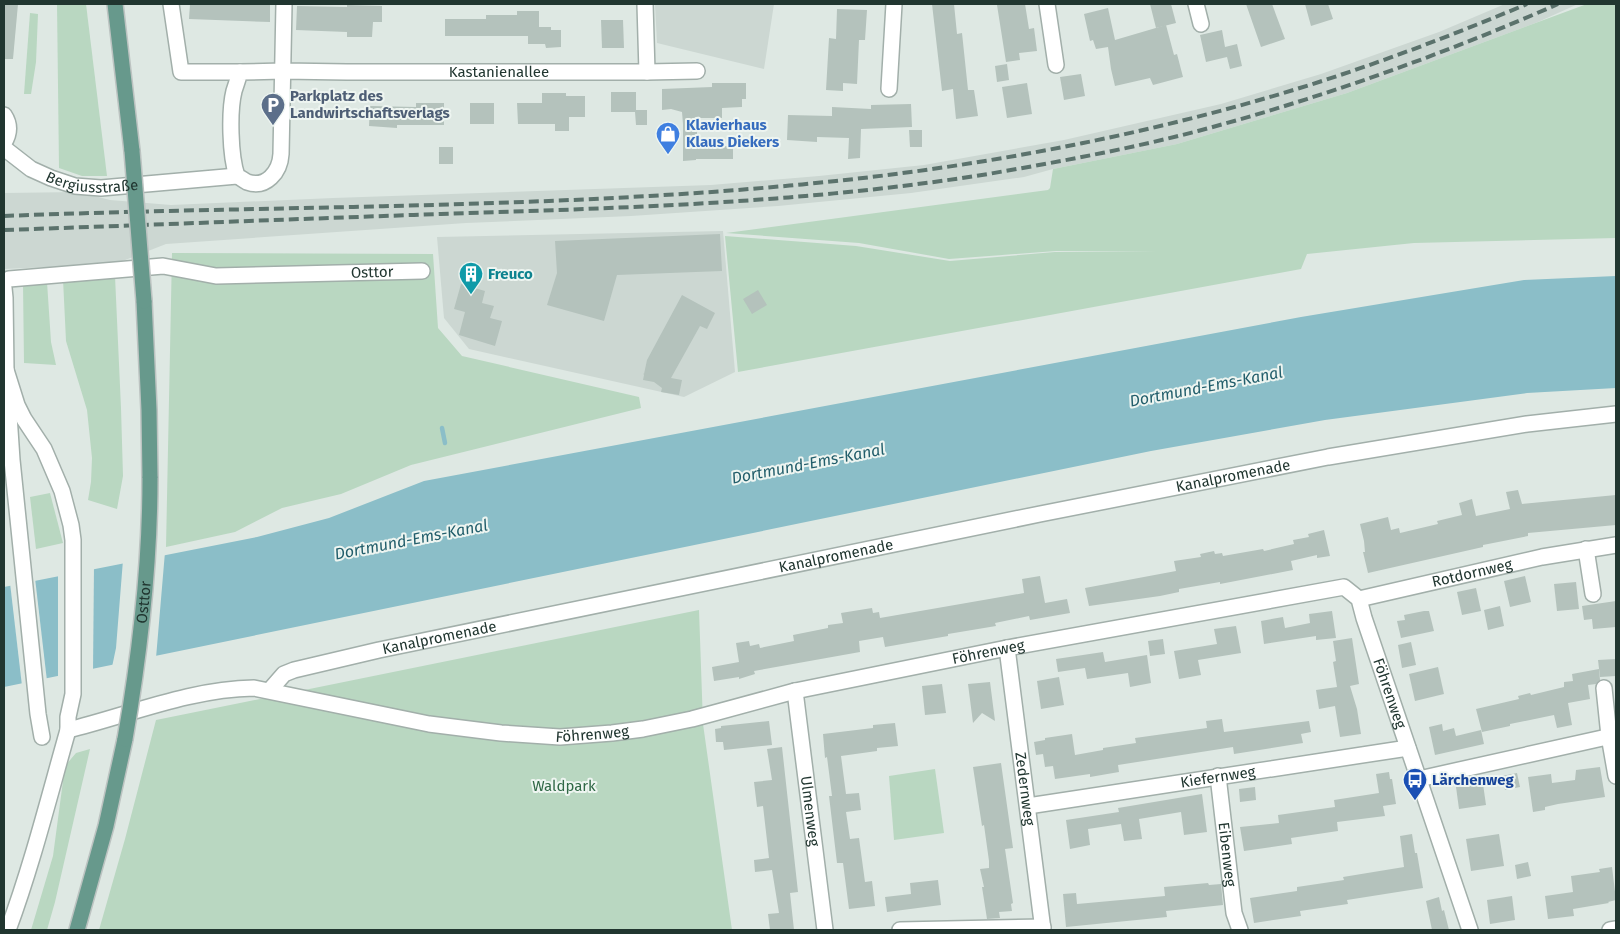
<svg xmlns="http://www.w3.org/2000/svg" width="1620" height="934" font-family="'Fira Sans',sans-serif">
	<rect width="100%" height="100%" fill="#dee8e3"/>
	<g fill="#ccd7d2">
		<path d="M655 4H774L764 69 657 43Z"/>
		<path d="M1505 4H1578L1538 22 1347 93 1177 144 1053 169 1024 177 911 193 778 206 631 216 466 223 166 244 115 264 4 269V193L79 192 110 200 171 205 333 198 711 185 819 176 924 165 1064 140 1221 104 1321 74 1439 32Z"/>
		<path d="M723 231 735 372 684 397 469 349 444 318 437 237Z"/>
	</g>
	<g fill="#b9d7c1">
		<path d="M57 4H86L107 176H82L59 168Z"/>
		<path d="M1587 4H1616V238L1414 243 1307 254 1301 269 738 372 725 236 856 246 950 261 1055 252H1157L1056 251 949 259 859 243 726 233 1048 190 1050 188 1053 169 1177 144 1347 93Z"/>
		<path d="M30 13 38 14 36 62 31 94H24Z"/>
		<path d="M172 253 433 254 438 328 462 356 639 397 641 408 411 465 341 494 282 508 235 532 166 547Z"/>
		<path d="M115 276 121 408 123 476 117 509 88 500 91 482 92 458 87 410 66 341 63 279Z"/>
		<path d="M47 282 51 342 56 365 24 363 23 284Z"/>
		<path d="M50 493 63 543 36 549 30 497Z"/>
		<path d="M699 610 703 724 732 930H99L125 839 156 720Z"/>
		<path d="M90 749 55 902 47 930H31L53 856 65 766 76 753Z"/>
		<path d="M935 769 944 833 894 840 889 776Z"/>
	</g>
	<path fill="#8bbec8" d="M1616 276V388L1527 393 1325 420 1151 451 4 687V587L257 537 329 518 424 481 1301 317 1524 280Z"/>
	<g fill="#dee8e3">
		<path d="M165 552 156 658 112 667 116 648 123 560Z"/>
		<path d="M94 566 93 671 58 678V573Z"/>
		<path d="M35 578 47 681 22 686 10 583Z"/>
	</g>
	<g fill="none" stroke-linecap="round" stroke-linejoin="round">
		<path stroke="#8bbec8" stroke-width="4.5" d="M442 428 445 443"/>
	</g>
	<g fill="#b4c2bc">
		<path d="M4 4H18L13 59H4Z"/>
		<path d="M190 4H270V22L189 19Z"/>
		<path d="M932 4H954L957 34 962 33 968 90H974L978 116 956 119 953 89 942 91Z"/>
		<path d="M998 4H1025L1029 29 1034 28 1037 51 1019 53 1020 60 1006 62 997 5Z"/>
		<path d="M1150 4H1171L1176 23 1156 28Z"/>
		<path d="M1246 4H1272L1285 39 1261 47Z"/>
		<path d="M1305 4H1328L1333 19 1311 26Z"/>
		<path d="M347 5 382 6V22H373L372 37H347V32L296 30 297 6 347 7Z"/>
		<path d="M1108 8 1115 40 1166 25 1174 55 1177 54 1183 77 1153 85 1150 78 1115 86 1111 69 1108 47 1096 49 1093 40 1090 41 1084 14Z"/>
		<path d="M837 9 867 10 865 40H859L857 84 843 83V91L826 90 829 38 836 39Z"/>
		<path d="M517 11H539V27H551V30H561V47L546 48 545 44H528V36H445V19H486V15H517Z"/>
		<path d="M601 20H623L624 48H602Z"/>
		<path d="M1222 30 1225 47 1237 44 1242 66 1230 69 1227 57 1206 62 1200 35Z"/>
		<path d="M1007 64 1009 80 997 82 995 66Z"/>
		<path d="M1081 74 1085 96 1064 100 1060 77Z"/>
		<path d="M712 83H746V99H742V107L722 108V118H697V146H733V159H696V160L683 161V124L682 112 671 109 662 110V89L712 87Z"/>
		<path d="M1027 83 1032 114 1007 118 1002 87Z"/>
		<path d="M611 92H636V110H647V125H636L635 112H611Z"/>
		<path d="M542 93H566V96H585V117H569V131H555V124H518L517 103H542Z"/>
		<path d="M416 103H444V125H397V128L369 126 370 106 416 107Z"/>
		<rect x="470" y="103" width="24" height="21"/>
		<path d="M911 104 912 127 861 129 860 158 848 159 849 138 817 137V142L787 140 788 115 832 116V107L871 109V105Z"/>
		<path d="M909 130H922V147H910Z"/>
		<rect x="439" y="147" width="14" height="17"/>
		<path d="M720 234 722 271 617 275 604 321 547 305 557 273 555 241Z"/>
		<path d="M461 284 485 291 482 303 494 306 490 318 502 321 495 346 459 335 465 312 454 309Z"/>
		<path d="M758 290 767 305 752 314 743 299Z"/>
		<path d="M682 295 715 313 707 329 700 326 671 378 682 380 679 395 661 392 662 388 654 382 643 380 644 375 643 373 644 374 647 360Z"/>
		<path d="M1518 490 1522 504 1616 495V525L1528 533V536L1483 545V547L1368 573 1363 552H1365L1364 541 1360 524 1388 517 1391 530 1399 528 1400 533 1438 524 1437 521 1462 515 1459 503 1472 499 1476 516 1510 509 1506 492Z"/>
		<path d="M1324 530 1330 556 1317 558V555L1291 561 1293 570 1220 584V582L1179 589V592L1160 596 1089 606 1085 588 1176 571 1174 561 1201 557 1200 554 1214 551 1215 554 1222 553 1223 556 1263 549 1264 551 1294 544 1293 540 1309 537 1308 534Z"/>
		<path d="M1040 576 1045 603 1067 599 1070 613 1030 620 1029 616 995 623 996 626 948 634V636L885 647 883 637 859 641 860 652 754 671 755 674 739 679V677L714 681 712 667 739 662 736 643 749 641 750 646 759 644 760 648 794 641 793 635 828 628V625L843 623 841 613 872 608 873 613 879 612 880 618 1024 593 1022 579Z"/>
		<path d="M1525 576 1531 602 1510 607 1504 581Z"/>
		<path d="M1576 582 1579 609 1557 611 1554 584Z"/>
		<path d="M1476 588 1481 611 1462 615 1457 592Z"/>
		<path d="M1616 601V627L1593 629 1592 619 1584 620 1582 606Z"/>
		<path d="M1500 606 1504 626 1488 630 1484 610Z"/>
		<path d="M1332 611 1336 638 1316 640V636L1264 644 1261 621 1283 617 1285 628 1310 623 1309 614Z"/>
		<path d="M1424 611H1429L1434 631 1401 638 1397 621 1405 620 1404 615Z"/>
		<path d="M1236 626 1241 653 1198 660 1201 675 1179 679 1174 651 1217 644 1214 629Z"/>
		<path d="M1352 638 1359 684 1350 686 1357 709 1361 734 1340 737 1335 706 1319 709 1316 690 1337 687 1333 662 1336 661 1333 641Z"/>
		<path d="M1163 639 1165 654 1150 656 1148 641Z"/>
		<path d="M1411 642 1416 665 1402 668 1398 645Z"/>
		<path d="M1103 652 1105 662 1147 655 1151 683 1130 687 1128 673 1087 679 1085 668 1058 672 1056 659Z"/>
		<path d="M1616 659V676L1600 677 1598 660Z"/>
		<path d="M1438 667 1444 694 1415 701 1409 674Z"/>
		<path d="M1599 669 1600 680 1596 684 1588 685 1590 699 1568 703 1572 725 1557 728 1554 715 1510 724V726L1482 732 1476 709 1519 699 1518 696 1530 693 1531 695 1564 687V682L1573 681 1572 674Z"/>
		<path d="M1059 677 1064 705 1041 709 1037 681Z"/>
		<path d="M990 682 995 721 982 713 973 723 968 684Z"/>
		<path d="M942 684 946 713 925 715 922 686Z"/>
		<path d="M1222 719 1224 732 1309 721 1311 732 1301 734 1303 743 1234 754 1233 747 1118 765 1119 772 1090 777V774L1055 779 1053 766 1045 767 1043 754 1036 755 1034 742 1045 740V738L1072 734 1075 755 1103 750V748L1136 743 1135 738 1207 728 1206 721Z"/>
		<path d="M769 721 772 745 724 750 723 742H716L715 729 721 728V726Z"/>
		<path d="M895 723 898 746 877 748V751L841 756 846 794 859 793 861 810 846 812 850 839 859 838 865 882 872 881 875 906 849 909 843 863H837L829 796H832L827 757 825 758 823 734 873 728V725Z"/>
		<path d="M1442 724 1443 731 1454 728 1456 736 1481 730 1484 744 1435 755 1429 727Z"/>
		<path d="M782 747 798 892 790 893 794 930H770L768 914 779 913 772 870 755 872 754 860 769 858 763 806 757 807 754 782 772 780 767 749Z"/>
		<path d="M1001 763 1013 848 1005 849 1013 903 1011 904 1012 911 999 912 1000 918 987 919 982 887H984L980 869 989 868V861L984 825 982 826 973 767Z"/>
		<path d="M1600 767 1605 797 1558 804 1545 807V810L1533 812 1528 777 1551 774 1552 783 1575 780 1576 770Z"/>
		<path d="M1389 772 1390 779H1392L1396 804 1383 806 1385 816 1337 822 1338 831 1291 838 1292 844 1244 851 1240 827 1279 823 1278 815 1335 807 1334 800 1379 793 1376 774Z"/>
		<path d="M1517 773 1520 787 1505 790 1502 776Z"/>
		<path d="M1483 784 1486 805 1459 809 1456 787Z"/>
		<path d="M1255 787 1256 800 1240 802 1239 789Z"/>
		<path d="M1202 794 1207 832 1184 835 1181 812 1139 819 1142 839 1124 841 1121 824 1088 829 1090 845 1070 849 1066 820 1119 812 1118 808Z"/>
		<path d="M1412 834 1415 853H1417L1423 888 1347 900 1348 904 1300 911 1301 916 1254 923 1250 898 1297 891V887L1344 880 1343 877 1404 867 1400 836Z"/>
		<path d="M1499 834 1504 866 1471 871 1466 839Z"/>
		<path d="M1528 862 1531 876 1517 879 1515 865Z"/>
		<path d="M1612 867 1616 900 1608 902 1609 903 1573 909 1574 916 1548 919 1545 896 1573 892 1571 876 1600 872 1599 869Z"/>
		<path d="M938 880 941 905 887 912 885 897 911 894 910 883Z"/>
		<path d="M1208 883 1209 885 1221 884 1223 905 1166 911 1167 917 1066 927 1063 894 1076 893 1077 904 1165 896 1164 887Z"/>
		<path d="M1512 896 1515 920 1490 924 1487 900Z"/>
		<path d="M1439 897 1442 911 1444 910 1449 930H1432L1426 901Z"/>
	</g>
	<g fill="none" stroke-linecap="round" stroke-linejoin="round">
		<defs>
			<g id="minor">
				<path d="M171 4 181 72H240"/>
				<path id="s1" d="M284 4 281 154C280 172 266 189 247 182 243 180 240 177 237 176 230 156 229 111 234 91 236 85 238 79 240 72L283 71 347 72H647L697 71"/>
				<path d="M645 4 647 72"/>
				<path d="M1047 4 1056 65"/>
				<path d="M1196 4 1201 24"/>
				<path d="M889 89 894 4"/>
				<path d="M4 115C10 124 10 133 4 143"/>
				<path id="s2" d="M4 148 31 169 51 178 75 186 101 188 237 176"/>
				<path id="s3" d="M4 283 9 279 163 266 216 276 422 271"/>
				<path d="M4 288 5 298 6 370 12 460 38 714 42 737"/>
				<path d="M6 370 17 405 24 419 44 449 62 491 71 525 73 540V694L68 717V730C49 797 32 865 8 930"/>
				<path d="M1586 549 1593 594"/>
				<path id="s4" d="M1359 599 1542 557 1616 545"/>
				<path id="s5" d="M1007 648 1043 930"/>
				<path d="M1604 688 1609 736 1616 776"/>
				<path id="s6" d="M270 690 284 674 294 670 379 650 1040 514 1328 457 1527 424 1616 414"/>
				<path id="s7" d="M795 691 825 930"/>
				<path id="s8" d="M68 730C129 715 190 689 254 688L429 724 501 733 560 737 612 733 643 729 692 719 795 691 1007 648 1344 587 1359 599 1364 618 1470 930"/>
				<path id="s9" d="M1218 776 1234 913 1240 930"/>
				<path d="M1419 779 1616 735"/>
				<path id="s10" d="M1028 806 1408 748"/>
				<path d="M900 930 1043 927"/>
				<path d="M1610 930 1616 929"/>
			</g>
			<g id="major">
				<path d="M115 4 132 151"/>
				<path d="M144 301 149 410 150 478"/>
				<path d="M77 930 106 826 125 739"/>
			</g>
		</defs>
		<use href="#minor" stroke="#a2afaa" stroke-width="18"/>
		<use href="#major" stroke="#bcc3c1" stroke-width="18"/>
		<use href="#minor" stroke="#fff" stroke-width="15"/>
		<use href="#major" stroke="#67998c" stroke-width="15"/>
		<g stroke="#5b726c" stroke-width="4" stroke-dasharray="10 5" stroke-linecap="butt">
			<path d="M4 216C281 205 560 210 836 181 977 166 1119 140 1256 101 1348 75 1439 41 1527 4"/>
			<path d="M4 230C149 225 295 219 441 214 623 208 807 203 988 174 1058 162 1129 149 1198 131 1321 98 1442 55 1558 4"/>
		</g>
		<defs>
			<g id="major-bridge">
				<path d="M132 151 144 301"/>
				<path id="s11" d="M125 739C140 653 150 566 150 478"/>
			</g>
		</defs>
		<use href="#major-bridge" stroke="#bcc3c1" stroke-width="18" stroke-linecap="butt"/>
		<use href="#major-bridge" stroke="#67998c" stroke-width="15"/>
	</g>
	<defs>
		<symbol id="parking-pin" viewBox="-11 -11 22 30"><path d="M0 17L-7.5 6A9.5 9.5 0 1 1 7.5 6Z" fill="#5c6f8a" stroke="#eef5f1"/><path d="M-3.5-5.5H1a3.5 3.5 0 0 1 0 7H-1V5.5H-3.5ZM-1-3.4V-.6H.8a1.4 1.4 0 0 0 0-2.8Z" fill="#fff"/></symbol>
		<symbol id="shop-pin" viewBox="-11 -11 22 30"><path d="M0 17L-7.5 6A9.5 9.5 0 1 1 7.5 6Z" fill="#3f7fe0" stroke="#eef5f1"/><path d="M-5-2.5h2.3a2.7 3.5 0 0 1 5.4 0H5L5.5 6h-11ZM-1.5-2.5h3a1.5 2.3 0 0 0-3 0Z" fill="#fff"/></symbol>
		<symbol id="building-pin" viewBox="-11 -11 22 30"><path d="M0 17L-7.5 6A9.5 9.5 0 1 1 7.5 6Z" fill="#0f9aa8" stroke="#eef5f1"/><path d="M-4-6H4V6H1V3H-1V6H-4ZM-2.5-4.3h1.7v1.8h-1.7ZM.8-4.3h1.7v1.8H.8ZM-2.5-1h1.7V.8h-1.7ZM.8-1h1.7V.8H.8Z" fill="#fff"/></symbol>
		<symbol id="bus-pin" viewBox="-11 -11 22 30"><path d="M0 17L-7.5 6A9.5 9.5 0 1 1 7.5 6Z" fill="#1a4fb4" stroke="#eef5f1"/><path d="M-5-6H5V4H4V6H2V4H-2V6H-4V4H-5ZM-3.5-4V0h7V-4ZM-3.5 1.2v1.5H-2V1.2ZM2 1.2v1.5H3.5V1.2Z" fill="#fff"/></symbol>
	</defs>
	<g fill-rule="evenodd">
		<use href="#parking-pin" x="259" y="91" width="28" height="38"/>
		<use href="#shop-pin" x="654" y="120" width="28" height="38"/>
		<use href="#building-pin" x="457" y="260" width="28" height="38"/>
		<use href="#bus-pin" x="1401" y="766" width="28" height="38"/>
	</g>
	<g text-anchor="middle" stroke-width="4" stroke-linejoin="round" paint-order="stroke">
		<g font-size="15" fill="#213630" stroke="#eef5f1">
			<text dy="5" stroke="none"><textPath href="#s1" startOffset="578">Kastanienallee</textPath></text>
			<text dy="5" stroke="none"><textPath href="#s2" startOffset="98">Bergiusstraße</textPath></text>
			<text dy="5" stroke="none"><textPath href="#s3" startOffset="371">Osttor</textPath></text>
			<text dy="5" stroke="none"><textPath href="#s6" startOffset="991">Kanalpromenade</textPath></text>
			<text dy="5" stroke="none"><textPath href="#s6" startOffset="586">Kanalpromenade</textPath></text>
			<text dy="5" stroke="none"><textPath href="#s4" startOffset="116">Rotdornweg</textPath></text>
			<text dy="5" stroke="none"><textPath href="#s11" startOffset="138">Osttor</textPath></text>
			<text dy="5" stroke="none"><textPath href="#s6" startOffset="181">Kanalpromenade</textPath></text>
			<text dy="5" stroke="none"><textPath href="#s8" startOffset="939">Föhrenweg</textPath></text>
			<text dy="5" stroke="none"><textPath href="#s8" startOffset="1419">Föhrenweg</textPath></text>
			<text dy="5" stroke="none"><textPath href="#s8" startOffset="534">Föhrenweg</textPath></text>
			<text dy="5" stroke="none"><textPath href="#s10" startOffset="192">Kiefernweg</textPath></text>
			<text dy="5" stroke="none"><textPath href="#s5" startOffset="142">Zedernweg</textPath></text>
			<text dy="5" stroke="none"><textPath href="#s7" startOffset="121">Ulmenweg</textPath></text>
			<text dy="5" stroke="none"><textPath href="#s9" startOffset="79">Eibenweg</textPath></text>
		</g>
		<g font-size="15" font-weight="bold" fill="#4e5e75" stroke="#eef5f1" text-anchor="start">
			<text x="290" y="101">Parkplatz des<tspan x="290" dy="17">Landwirtschaftsverlags</tspan></text>
		</g>
		<g font-size="15" font-weight="bold" fill="#366cbe" stroke="#eef5f1" text-anchor="start">
			<text x="686" y="130">Klavierhaus<tspan x="686" dy="17">Klaus Diekers</tspan></text>
		</g>
		<g font-size="15" font-weight="bold" fill="#0d838f" stroke="#eef5f1" text-anchor="start">
			<text x="488" y="279">Freuco</text>
		</g>
		<g font-size="15" font-weight="bold" fill="#164399" stroke="#eef5f1" text-anchor="start">
			<text x="1432" y="785">Lärchenweg</text>
		</g>
		<g font-size="15" fill="#306846" stroke="#eef5f1">
			<text x="564" y="791">Waldpark</text>
		</g>
		<g font-size="16" font-style="italic" fill="#225e6b" stroke="#eef5f1">
			<text transform="translate(1206 386) rotate(-11)" y="6">Dortmund-Ems-Kanal</text>
			<text transform="translate(808 463) rotate(-11)" y="6">Dortmund-Ems-Kanal</text>
			<text transform="translate(411 539) rotate(-11)" y="6">Dortmund-Ems-Kanal</text>
		</g>
	</g>
	<rect width="1620" height="934" fill="none" stroke="#213630" stroke-width="10"/>
</svg>
